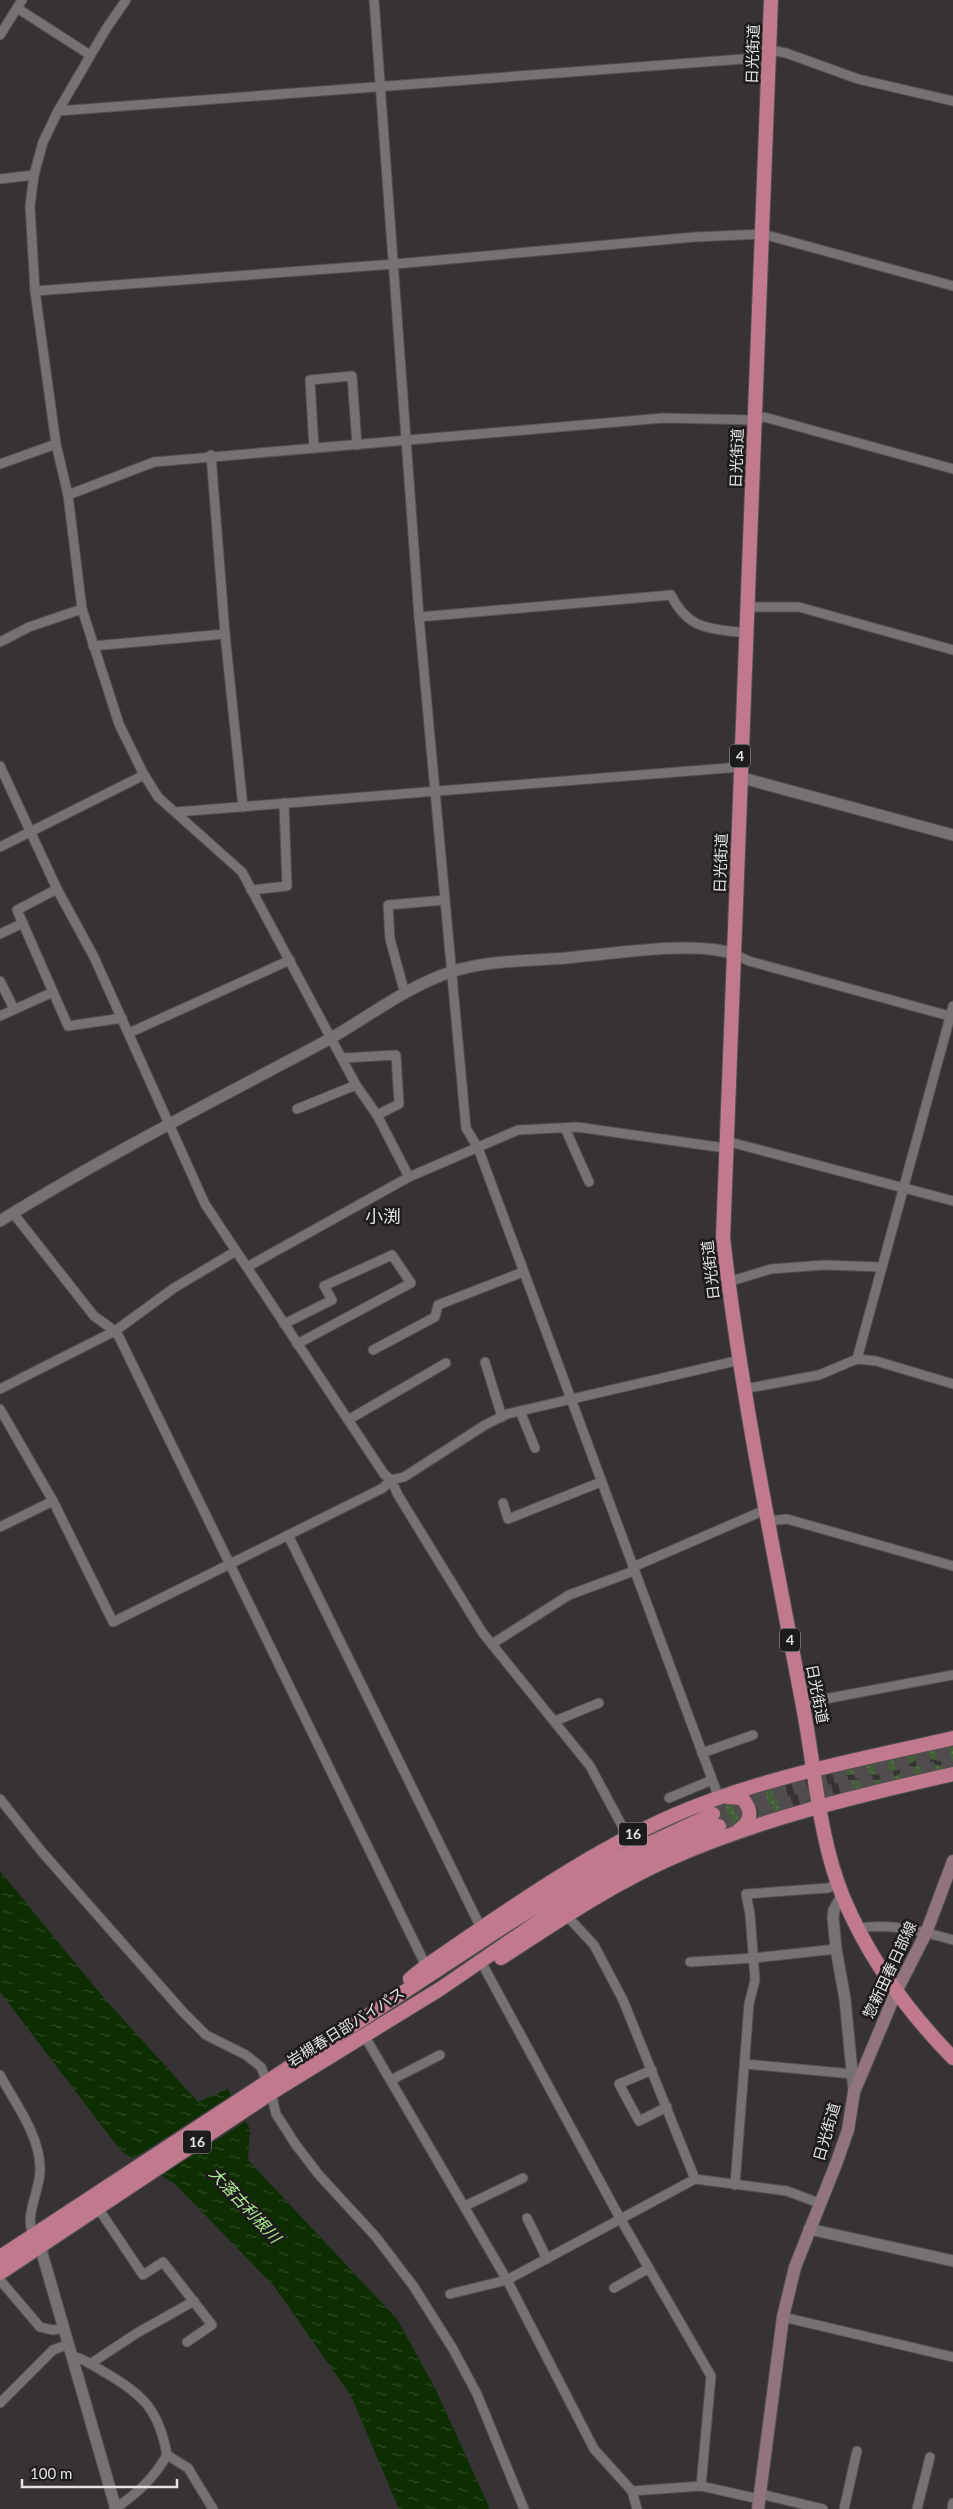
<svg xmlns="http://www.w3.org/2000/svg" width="953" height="2509" font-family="Lato,'Noto Sans JP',sans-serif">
	<defs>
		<pattern id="grass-dots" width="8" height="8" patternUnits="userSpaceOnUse" patternTransform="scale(1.25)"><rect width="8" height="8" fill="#435f38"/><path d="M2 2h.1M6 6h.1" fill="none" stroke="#5e7655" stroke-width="1.8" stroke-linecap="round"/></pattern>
		<pattern id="water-ripples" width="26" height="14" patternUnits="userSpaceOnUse" patternTransform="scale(1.25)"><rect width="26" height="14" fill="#0d2e00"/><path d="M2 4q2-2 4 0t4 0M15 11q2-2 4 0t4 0" fill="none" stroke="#304c25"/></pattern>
	</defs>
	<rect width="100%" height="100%" fill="#373334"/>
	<g fill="url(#grass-dots)">
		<path d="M953 1746V1762L921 1758 887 1774 846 1775 845 1768Z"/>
		<path d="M923 1763 953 1767V1770L849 1790 850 1780H877L895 1776Z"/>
		<path d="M786 1786 788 1809 776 1814 758 1818 759 1806 754 1795 757 1792Z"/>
		<path d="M727 1801H733L745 1808 741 1823 724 1831 715 1807Z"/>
	</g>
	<path fill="url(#water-ripples)" d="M0 1871 103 1997 198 2102 228 2089 250 2129 248 2160 397 2319 435 2388 490 2509H399L351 2396 274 2286 175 2184 121 2151 0 1992Z"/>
	<path fill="#373334" d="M233 2094 248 2120 159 2177 131 2160Z"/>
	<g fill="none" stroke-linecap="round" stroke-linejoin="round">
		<g stroke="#514d4e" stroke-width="14" stroke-dasharray="14 7" stroke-linecap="butt">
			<path d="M713 1814 814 1781 953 1751"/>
			<path d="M719 1826 822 1793 953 1764"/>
		</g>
		<defs>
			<g id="minor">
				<path d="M126 0 106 29 58 111 43 142 34 175 30 206 35 291 56 444 68 495 82 609 119 724 143 773 158 797 242 872 356 1085 377 1115 409 1177"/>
				<path d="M374 0 419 617 466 1128 478 1148 719 1798"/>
				<path d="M17 8 90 55"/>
				<path d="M0 35 22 0"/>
				<path d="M770 50 786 53 858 79 953 101"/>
				<path d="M58 111 743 59"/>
				<path d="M0 179 34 175"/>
				<path d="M35 291 395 264 695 237 763 234 953 286"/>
				<path d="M314 448 310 380 352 376 357 445"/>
				<path d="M211 455 225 634 243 807"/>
				<path d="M0 464 56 444"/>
				<path d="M68 495 154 462 663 418 755 420 764 417 953 469"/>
				<path d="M747 607H799L953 650"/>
				<path d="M419 617 671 595C689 631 710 628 745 633"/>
				<path d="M0 642 29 627 82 609"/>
				<path d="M93 646 225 634"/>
				<path d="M0 766 57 889 94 957 205 1204 384 1474 391 1480 398 1495 482 1632 590 1766 628 1837"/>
				<path d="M176 812 740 767"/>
				<path d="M0 847 144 775"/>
				<path d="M57 889 17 910 68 1026 122 1018"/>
				<path d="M251 890 287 886 284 803"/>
				<path d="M0 934 23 923"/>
				<path d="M734 954 749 961 953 1017"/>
				<path d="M0 981 14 1009"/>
				<path d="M405 994 390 939 388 905 445 900"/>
				<path d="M0 1016 53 992"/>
				<path d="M129 1033 290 960"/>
				<path d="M343 1058 396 1055 399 1104 377 1115"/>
				<path d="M297 1109 356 1085"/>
				<path d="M565 1128 589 1182"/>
				<path d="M726 1141 953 1201"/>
				<path d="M13 1213 94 1316 115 1331 119 1337 426 1966"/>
				<path d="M247 1267 409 1177 518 1130 577 1127 725 1148"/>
				<path d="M728 1282 771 1269 824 1265 882 1267"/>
				<path d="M284 1324 332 1300 324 1286 392 1255 411 1283 297 1344"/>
				<path d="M373 1350 435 1317 438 1305 523 1272"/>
				<path d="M857 1359 953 1006"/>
				<path d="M485 1362 502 1417"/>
				<path d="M0 1389 115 1331 174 1288 236 1251"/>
				<path d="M744 1389 819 1375 857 1359 876 1361 953 1384"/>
				<path d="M0 1409 53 1501 113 1622 383 1488 391 1480 404 1477 485 1425 507 1414 740 1360"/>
				<path d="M520 1411 535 1448"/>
				<path d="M348 1420 446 1363"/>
				<path d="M503 1503 508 1519 601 1482"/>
				<path d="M767 1521 787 1519 953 1566"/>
				<path d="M0 1527 53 1501"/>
				<path d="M288 1535 481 1928"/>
				<path d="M633 1567 765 1510"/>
				<path d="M492 1644 569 1595 634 1571"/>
				<path d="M803 1703 953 1675"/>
				<path d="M555 1721 599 1703"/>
				<path d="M702 1753 753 1735"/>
				<path d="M669 1798 712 1780"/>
				<path d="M0 1799 42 1852 183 2012 206 2035 246 2055 261 2067 271 2093 276 2114 296 2145 319 2175 376 2237 414 2287 453 2349 477 2394 524 2509"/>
				<path d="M567 1916 594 1945 623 2000 695 2179"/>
				<path d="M859 1928C891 1923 922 1931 953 1940"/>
				<path d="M690 1962 754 1958 836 1949"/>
				<path d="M485 1969 621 2220 711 2376 701 2486"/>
				<path d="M364 2035 507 2280 594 2449 632 2491 637 2509"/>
				<path d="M745 2064 853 2074"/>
				<path d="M652 2070 619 2084 639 2121 667 2107"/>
				<path d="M0 2075C15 2103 41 2137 40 2170 40 2193 22 2217 35 2238"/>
				<path d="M391 2080 440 2055"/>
				<path d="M735 2185 749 2004 755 1980 750 1914 746 1894 828 1888 839 1884"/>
				<path d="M465 2206 523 2178"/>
				<path d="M98 2208 143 2275 163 2262 212 2325 187 2342"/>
				<path d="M527 2218 547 2259"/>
				<path d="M0 2280 40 2327 53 2330 64 2328"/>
				<path d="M614 2288 649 2268"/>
				<path d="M450 2294 507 2280 695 2179 787 2191 819 2203"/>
				<path d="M783 2317 953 2357"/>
				<path d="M72 2356C83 2358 94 2366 104 2372 143 2394 159 2410 167 2455 153 2479 137 2494 114 2509"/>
				<path d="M90 2364 137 2333 194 2301"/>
				<path d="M0 2403 53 2350 69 2344"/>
				<path d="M167 2455 188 2468 213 2509"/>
				<path d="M632 2491 701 2486 759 2499"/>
				<path d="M760 2494 823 2509"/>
				<path d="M844 2509 857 2451"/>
				<path d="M917 2509 930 2457"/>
				<path d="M952 2509 953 2503"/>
			</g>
			<g id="tertiary">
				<path d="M739 777 953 835"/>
				<path d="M0 1221C105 1156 215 1100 324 1042 366 1019 405 987 451 972 487 960 529 961 566 958 611 954 695 940 734 954"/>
				<path d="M842 1896 834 1910 833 1917 836 1949 845 1999 854 2092"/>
				<path d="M809 2229 953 2261"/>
				<path d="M40 2246 116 2509"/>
			</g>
			<path id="secondary" d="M758 2509 783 2317 795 2267 836 2164 848 2130 854 2092 896 1992 926 1933 953 1861"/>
			<g id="trunk">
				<path d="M771 0 723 1238C741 1394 773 1547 802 1701 815 1766 818 1836 843 1897 868 1957 908 2012 953 2058"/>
				<path d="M728 1797 742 1798C753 1811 752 1821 738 1831"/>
				<path d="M501 1958C555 1923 609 1886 667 1860 759 1819 856 1796 953 1774"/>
				<path d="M410 1979 426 1966C505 1912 584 1855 672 1816 761 1777 859 1760 953 1738"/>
				<path d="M0 2257 506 1925 605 1864 713 1814"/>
				<path d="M0 2273 271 2093 440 1989 567 1902 621 1870 719 1826"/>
			</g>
		</defs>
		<use href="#minor" stroke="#524f50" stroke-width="11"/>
		<use href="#tertiary" stroke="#524f50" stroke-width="13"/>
		<use href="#secondary" stroke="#524f50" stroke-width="14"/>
		<use href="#trunk" stroke="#524f50" stroke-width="16"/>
		<use href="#minor" stroke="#767172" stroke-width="9"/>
		<use href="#tertiary" stroke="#767172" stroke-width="11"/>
		<use href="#secondary" stroke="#92747c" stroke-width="12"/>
		<use href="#trunk" stroke="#c17a8d" stroke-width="14"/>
	</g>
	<g text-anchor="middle" stroke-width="5" stroke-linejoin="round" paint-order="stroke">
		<g fill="#1d1b1c" stroke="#a9a6a7" stroke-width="1">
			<rect x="730" y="744.5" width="20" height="23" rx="4"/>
			<rect x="780" y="1628.5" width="20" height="23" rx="4"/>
			<rect x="619" y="1822.5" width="28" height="23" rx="4"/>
			<rect x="183" y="2130.5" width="28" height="23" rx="4"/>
		</g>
		<g font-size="14" font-weight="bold" fill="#e5e2e3">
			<text x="740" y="761">4</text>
			<text x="790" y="1645">4</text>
			<text x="633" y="1839">16</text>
			<text x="197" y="2147">16</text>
		</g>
		<g font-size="15" fill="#e5e2e3" stroke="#1d1b1c">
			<text transform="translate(753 54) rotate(-88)" y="5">日光街道</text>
			<text transform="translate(737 458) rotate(-88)" y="5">日光街道</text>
			<text transform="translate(721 863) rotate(-88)" y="5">日光街道</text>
			<text transform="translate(711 1270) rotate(-97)" y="5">日光街道</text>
			<text transform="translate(817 1694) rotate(79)" y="5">日光街道</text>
			<text transform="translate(890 1970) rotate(-65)" y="5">惣新田春日部線</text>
			<text transform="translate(346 2027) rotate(-32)" y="5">岩槻春日部バイパス</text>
			<text transform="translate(827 2132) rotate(-74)" y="5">日光街道</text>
		</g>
		<g font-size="16" font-style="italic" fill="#aced92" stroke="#1d1b1c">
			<text transform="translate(245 2205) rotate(47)" y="6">大落古利根川</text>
		</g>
		<g font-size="18" fill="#e5e2e3" stroke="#1d1b1c">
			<text x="383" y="1223">小渕</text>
		</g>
	</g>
	<path d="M22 2479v8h155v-8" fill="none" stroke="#e5e2e3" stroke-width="2.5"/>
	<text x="30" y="2479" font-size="15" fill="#e5e2e3" stroke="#1d1b1c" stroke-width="4" paint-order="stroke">100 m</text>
</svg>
